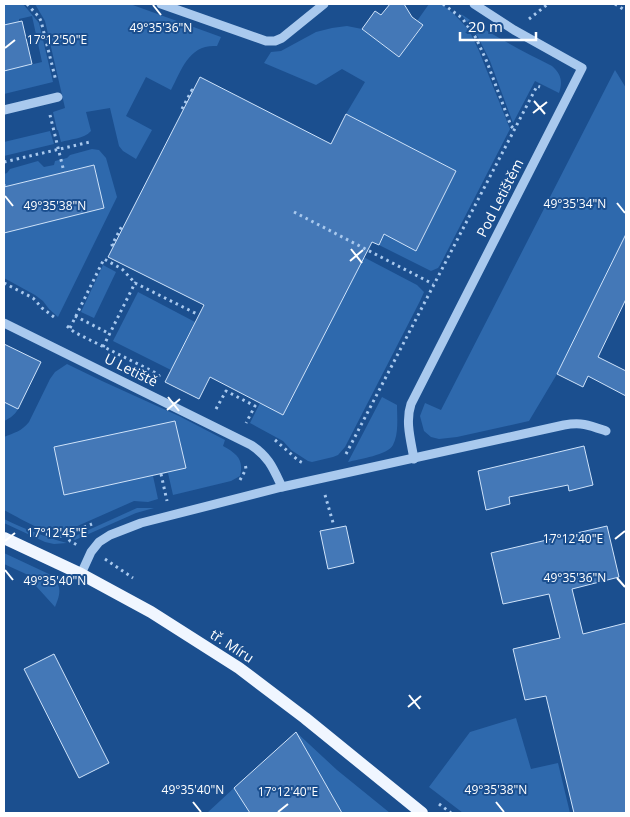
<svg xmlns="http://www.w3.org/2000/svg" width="630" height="817" font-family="'Open Sans',sans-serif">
	<rect width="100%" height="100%" fill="#1b4f8f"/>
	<g fill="#2e69ad">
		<path d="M4 4H23L39 23 53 82 4 94V71L42 62 32 16 19 19V22L4 25Z"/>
		<path d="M35 4H130L221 37 217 46C189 44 182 69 171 90L146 77 126 116 152 130 136 159 123 151 119 146 110 108 86 112 91 131C84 139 70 139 61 142L58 130H57L53 112 65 108 45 21Z"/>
		<path d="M429 4H441L454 14 469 30 479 51 510 129 440 265 438 268 431 271 379 245 384 234 417 250 456 171 346 114 365 82 342 69 316 85 264 63 271 52 281 51 316 32 332 28 347 26 362 29 399 57 423 26 417 21Z"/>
		<path d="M461 14C490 34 520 50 552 66 561 74 563 81 559 93L535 81 513 123 490 61 478 37Z"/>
		<path d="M615 70 626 88V234L557 374 529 421 457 437 439 439 431 437 424 431 420 416 425 403 441 410Z"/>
		<path d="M50 131 54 144 4 156V142Z"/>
		<path d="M92 149 99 150 106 158 117 197 58 317 49 309 43 301 35 295 4 278V233L104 208 94 165 4 187V174L7 173 10 169 38 161 44 167 54 165 55 161 67 158 70 155Z"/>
		<path d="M291 219 417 285 424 292 420 301 345 447 338 455 333 457 312 462 308 461 291 450 283 441 250 423 260 403 283 415 355 275Z"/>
		<path d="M103 265 116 272 94 318 81 312Z"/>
		<path d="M138 292 195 322 171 370 113 341Z"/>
		<path d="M67 364 102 381 179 416 225 440 223 446C237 454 244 459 240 476L231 481 173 495 168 473 153 476 158 499 148 502 134 501 64 532C43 534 22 519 4 510V437C14 433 22 431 29 422L50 379 55 372Z"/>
		<path d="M382 397 397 405C397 417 399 434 393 445 388 455 359 459 348 462Z"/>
		<path d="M4 402 18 409C14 416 10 418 4 421Z"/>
		<path d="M137 508H154L136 513 75 540 73 539V537Z"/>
		<path d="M4 519C25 529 45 537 67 543L54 544 45 542 4 523Z"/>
		<path d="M4 553 51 575C62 586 61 593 55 607L36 586 37 579 4 564Z"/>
		<path d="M516 718 531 769 558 763 570 813H463L429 787 470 732Z"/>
		<path d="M296 732 337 770 390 813H342Z"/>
		<path d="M234 788 250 813H207Z"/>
	</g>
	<g fill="#4478b7" stroke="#cfe3fa">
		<path d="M390 4H404L412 17 423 25 399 57 362 29 375 11 381 15Z"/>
		<path d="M22 21 32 64 4 71V25Z"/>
		<path d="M200 77 331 144 346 114 456 171 416 251 384 234 379 245 372 242 283 415 210 377 199 399 165 382 204 305 108 257Z"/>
		<path d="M94 165 104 208 4 233V187Z"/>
		<path d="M626 234V299L598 357 626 371V396L588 376 583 387 557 374Z"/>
		<path d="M4 344 41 362 18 409 4 402Z"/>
		<path d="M175 421 186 468 64 495 54 447Z"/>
		<path d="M584 446 593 485 569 491 568 485 509 497 510 504 486 510 478 471Z"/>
		<path d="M346 526 354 563 328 569 320 531Z"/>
		<path d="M607 526 619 577 572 589 583 634 626 623V813H574L546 696 525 700 513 649 560 638 549 594 503 604 491 553Z"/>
		<path d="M54 654 109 763 79 778 24 669Z"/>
		<path d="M296 732 342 813H250L234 788Z"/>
	</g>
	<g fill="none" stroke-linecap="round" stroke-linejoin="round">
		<g stroke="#a9c9ee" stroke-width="3" stroke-dasharray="2.5 4" stroke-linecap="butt">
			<path d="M27 4 39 17 41 21 56 81"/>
			<path d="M443 4 462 18 476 38 487 62 511 126 514 129"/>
			<path d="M615 4 626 11"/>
			<path d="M529 19 548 4"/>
			<path d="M182 109 192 90 193 91"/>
			<path d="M50 115 64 172"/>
			<path d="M4 162 90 142"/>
			<path d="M4 184V187"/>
			<path d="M294 212 433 284"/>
			<path d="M114 245H112L122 226"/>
			<path d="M4 283 33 298 42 308 54 317"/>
			<path d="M75 316 110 334"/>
			<path d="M67 326 74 332 158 374 161 380"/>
			<path d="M70 328 104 259 122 269 135 283"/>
			<path d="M103 347 135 283 199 315"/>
			<path d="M216 409 226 391 255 406 246 423"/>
			<path d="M275 440 299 461 305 464"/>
			<path d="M346 454 537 86 540 87"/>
			<path d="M161 474 167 501"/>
			<path d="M240 480 246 469 245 463"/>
			<path d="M325 495 334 526"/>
			<path d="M46 534 58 537 66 535 70 541 77 545"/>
			<path d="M66 535 92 524"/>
			<path d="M105 559 133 578"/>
			<path d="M439 804 451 813"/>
		</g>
		<g stroke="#a9c9ee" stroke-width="9">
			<path d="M161 4 266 41H275L282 38 324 4"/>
			<path d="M4 110 58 97"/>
			<path d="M4 323 251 445C269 457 273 468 282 487"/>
			<path d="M414 459C411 441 405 422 411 404L582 68 514 30 474 4"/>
			<path d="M81 574 91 552 99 542 110 535 141 523 282 487 564 425C582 422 589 425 606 431"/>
		</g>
		<path stroke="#f0f6ff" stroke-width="12" d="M4 538 81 574 151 612 239 668 305 718 422 813"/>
	</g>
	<path fill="none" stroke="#fff" stroke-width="2" d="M153 5 161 15M5 48 15 40M534 101 545 114M533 113 547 102M5 196 13 206M617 203 625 213M351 249 362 263M350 261 363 250M168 397 179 411M167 410 180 399M615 539 625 531M5 541 15 533M5 570 13 580M617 578 625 587M409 695 420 709M408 707 421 696M193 802 201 812M496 802 504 812M278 812 288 804"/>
	<g text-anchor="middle" stroke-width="4" stroke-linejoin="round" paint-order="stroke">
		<g font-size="14" fill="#fff" stroke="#1b4f8f">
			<text transform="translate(500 198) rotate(-63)" y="5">Pod Letištěm</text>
			<text transform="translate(131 370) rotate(26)" y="5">U Letiště</text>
			<text transform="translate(232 646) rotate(33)" y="5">tř. Míru</text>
		</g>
	</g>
	<g font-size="12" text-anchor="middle" fill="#fff" stroke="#1b4f8f" stroke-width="4" stroke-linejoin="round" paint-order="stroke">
		<text x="161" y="32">49°35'36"N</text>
		<text x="57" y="44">17°12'50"E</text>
		<text x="575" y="208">49°35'34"N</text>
		<text x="55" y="210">49°35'38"N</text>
		<text x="57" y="537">17°12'45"E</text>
		<text x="573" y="543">17°12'40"E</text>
		<text x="575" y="582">49°35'36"N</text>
		<text x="55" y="585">49°35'40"N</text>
		<text x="193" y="794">49°35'40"N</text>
		<text x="496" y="794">49°35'38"N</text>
		<text x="288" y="796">17°12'40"E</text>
	</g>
	<rect width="630" height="817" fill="none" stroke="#ffffff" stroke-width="10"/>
	<path d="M460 32v8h76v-8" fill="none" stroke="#ffffff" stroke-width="2.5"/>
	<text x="468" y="32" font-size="15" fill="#ffffff" stroke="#1b4f8f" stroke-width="4" paint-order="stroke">20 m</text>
</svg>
